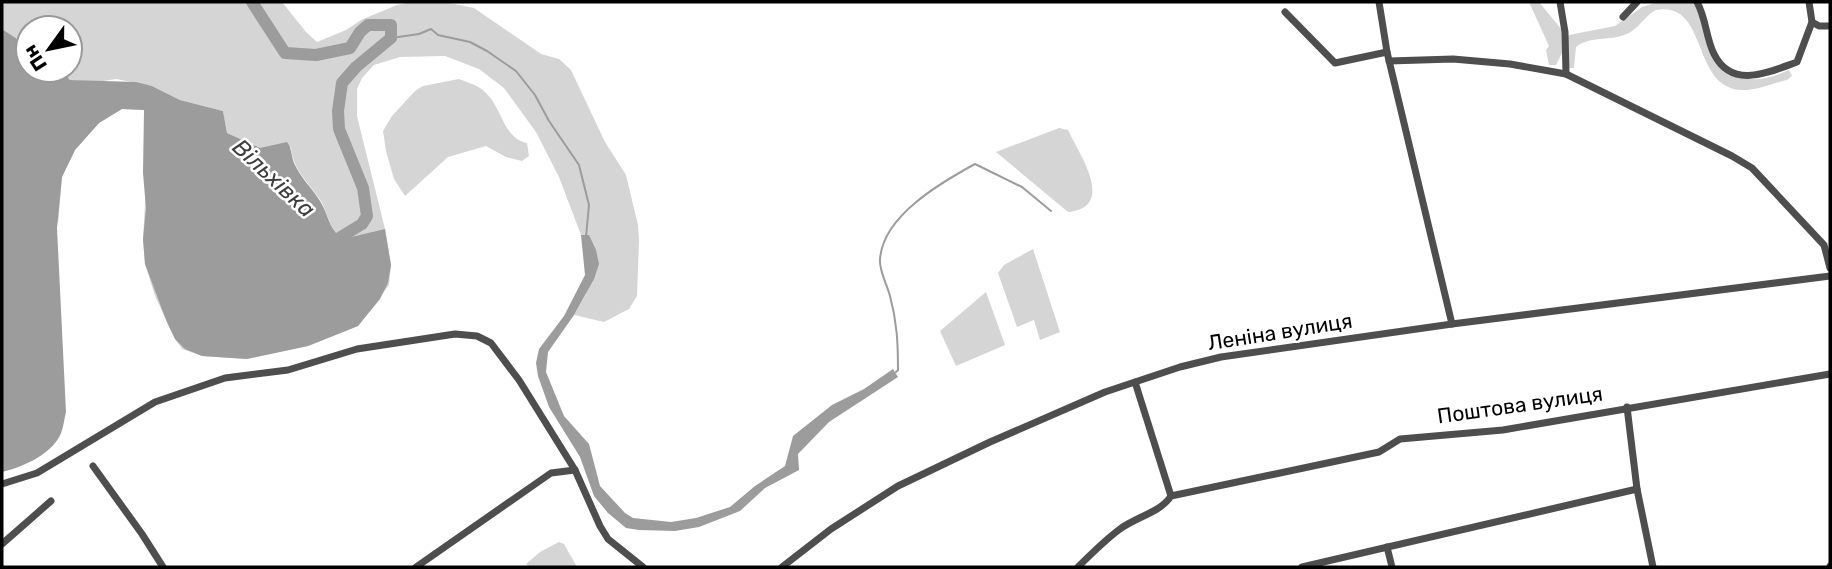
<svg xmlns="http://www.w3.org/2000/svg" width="1832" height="569" font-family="Rubik,sans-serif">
	<rect width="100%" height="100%" fill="#fff"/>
	<g fill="#d5d5d5">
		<path d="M2 2H282L306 32 317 42 346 30 361 20 397 5 411 2H445L474 8 541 54 559 59 571 70 605 142 626 175 638 225 639 240 637 296 629 309 604 322 574 315 586 294 589 235H581L559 177 536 132 504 88 479 69 445 56 400 57 374 65 362 78 357 89V116L385 229 391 265 389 285 358 326 308 346 247 359 202 356 182 349 175 339 155 296 145 264 143 239 145 203 144 110 122 109 99 123 75 150 62 177 58 225 49 165 129 97 343 239C327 227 330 217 321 201 309 183 293 170 291 148L278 145 260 149 227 133 223 111 180 100 152 86 116 79 97 82 70 80 61 70H70V28H28V46L2 29Z"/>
		<path d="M1529 2H1539L1562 30V53L1556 65H1549L1546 50 1549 46Z"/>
		<path d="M1658 2 1694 3C1703 18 1704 34 1710 50 1712 57 1718 61 1724 66 1743 86 1766 80 1789 70L1792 76 1787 80C1774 83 1758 90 1745 90 1690 92 1710 0 1656 10 1646 15 1641 25 1632 31 1615 43 1592 34 1576 47L1574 68H1568L1567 39 1569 35 1615 26 1642 7Z"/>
		<path d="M459 79C466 82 474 84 480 88 503 103 501 138 527 143L529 156 522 161 506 157 486 146 448 157 405 196 394 179 386 151 383 131 392 116 415 91 423 86Z"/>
		<path d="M1059 128 1068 130C1079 154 1117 207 1068 212L996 152Z"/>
		<path d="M1033 249 1060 332 1040 340 1034 320 1017 327 998 273 1004 265Z"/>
		<path d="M986 292 1005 345 956 366 940 331Z"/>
		<path d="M559 542 564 544 577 567H531L526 564 540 552Z"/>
	</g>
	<g fill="#9c9c9c">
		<path d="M2 29 28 46V70H61L70 80 136 82 152 86 180 100 223 111 227 133 260 148 287 142C292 149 291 155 294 163 300 177 312 188 320 201 330 217 327 227 343 239L385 229 391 265 388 283 380 299 358 326 308 346 247 359 202 356 185 349 175 339 166 320 145 264 143 239 146 208 143 173 144 110 122 109 99 123 75 150 62 177 57 228 66 412C64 420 63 432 58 439 46 457 22 467 2 472Z"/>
		<path d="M581 235H589L596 250 599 264 594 279 574 315 548 352 546 372 564 416 589 444 600 486 625 513 633 518 671 522 696 518 730 507 755 486 785 466 793 436 832 405 864 389 893 369 898 377 829 422 798 454 799 470 765 488 740 511 699 527 675 531 639 530 626 528 608 513 594 496 580 457 549 407 538 376 536 363 539 349 564 316 585 275Z"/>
	</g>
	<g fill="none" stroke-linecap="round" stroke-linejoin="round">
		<g stroke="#9c9c9c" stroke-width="2">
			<path d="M391 38 419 34 431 29 438 35 470 42 487 51 516 71 535 95 549 121 579 165 589 205 586 237"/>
			<path d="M896 372 898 370C898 343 897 322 890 296 887 285 879 270 880 260 882 216 942 182 975 164L1022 187 1051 211"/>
		</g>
		<path stroke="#9c9c9c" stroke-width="12" d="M252 2 285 53 316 55 350 48 360 32 368 25H391V38L356 67 342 83 338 111 339 129 363 188 367 216 362 224 331 243 326 242"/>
		<g stroke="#4e4e4e" stroke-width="7">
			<path d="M1379 2 1387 52 1452 324"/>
			<path d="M1560 2 1565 32 1566 74"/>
			<path d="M1697 2C1706 18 1706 38 1714 54 1732 90 1769 72 1797 62L1812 22"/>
			<path d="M1809 2 1812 22 1819 26H1830"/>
			<path d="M1285 12 1335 63 1387 52"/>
			<path d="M1623 17 1637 2"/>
			<path d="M1389 61 1453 59 1510 64 1566 74 1732 156 1752 168 1824 245 1830 268"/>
			<path d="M1135 382 1171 496"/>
			<path d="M1627 407 1637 489 1653 567"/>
			<path d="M93 466 142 534 163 567"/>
			<path d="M2 484 37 473 155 402 225 378 288 370 357 349 455 334 477 336 491 343 519 380 575 470 600 526 608 539 643 567"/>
			<path d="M2 544 51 501"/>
			<path d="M1387 547 1392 567"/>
			<path d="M416 567 551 473 575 470"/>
			<path d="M782 567 831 529 898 486 990 442 1105 392 1180 367 1221 357 1452 324 1830 276"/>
			<path d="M1078 567C1091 554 1105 540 1120 529 1136 517 1161 512 1171 496L1379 452 1400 439 1503 430 1830 374"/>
			<path d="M1302 567 1637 489"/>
			<path d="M1830 567V566"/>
		</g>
	</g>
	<g text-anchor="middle" stroke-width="5" stroke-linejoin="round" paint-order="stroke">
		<g font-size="21" fill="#000" stroke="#fff">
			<text transform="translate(1280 332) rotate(-9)" y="7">Леніна вулиця</text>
			<text transform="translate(1520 405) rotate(-8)" y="7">Поштова вулиця</text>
		</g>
		<g font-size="23" font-style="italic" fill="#3d3d3d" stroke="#fff">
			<text transform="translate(274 178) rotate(43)" y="8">Вільхівка</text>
		</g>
	</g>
	<rect width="1832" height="569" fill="none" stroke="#000000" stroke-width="7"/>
	<g transform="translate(49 49) rotate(237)"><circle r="33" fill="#ffffff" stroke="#999999" stroke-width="2"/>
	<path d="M0-5L12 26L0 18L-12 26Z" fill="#000000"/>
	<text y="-10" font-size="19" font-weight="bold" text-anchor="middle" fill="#000000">Пн</text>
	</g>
</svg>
